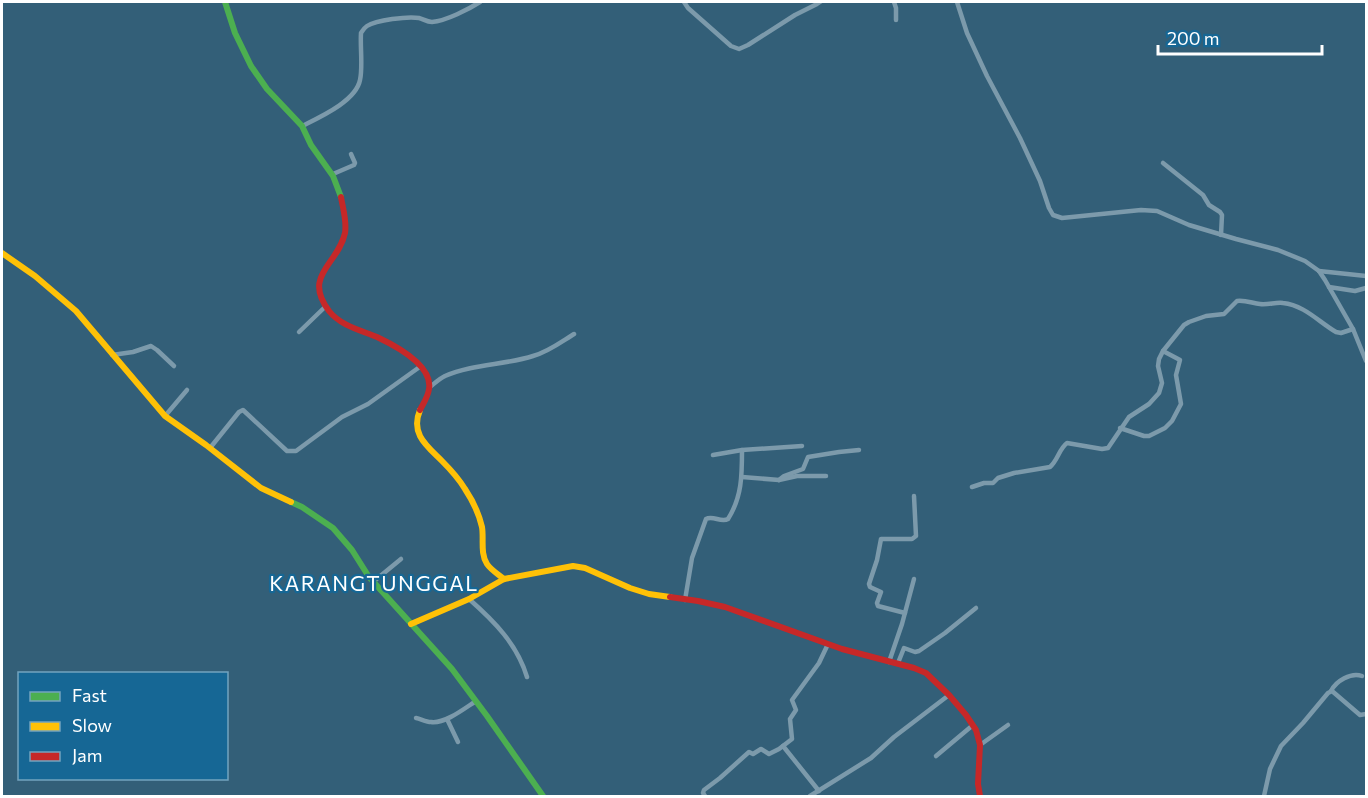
<svg xmlns="http://www.w3.org/2000/svg" width="1368" height="798" font-family="Commissioner,sans-serif">
	<rect width="100%" height="100%" fill="#335f78"/>
	<g fill="none" stroke-linecap="round" stroke-linejoin="round">
		<g stroke="#7c9aab" stroke-width="4.5">
			<path d="M684 2 688 8 731 46 739 49 748 45 795 15 817 4 820 2"/>
			<path d="M894 2 896 8V20"/>
			<path d="M957 2 967 33 987 76 1020 138 1040 181 1049 208 1053 215 1062 218 1141 210 1157 211 1189 225 1236 239 1278 250 1305 261 1319 271 1325 280 1353 329 1366 361"/>
			<path d="M302 126C320 117 356 101 360 80 363 67 360 47 361 33 363 30 364 28 367 26 376 20 408 16 419 18 423 19 427 22 432 22 446 21 469 9 480 2"/>
			<path d="M1163 163 1203 195 1209 205 1220 212 1222 215 1221 235"/>
			<path d="M333 174 354 165 355 163 351 154"/>
			<path d="M1319 271 1366 276"/>
			<path d="M1329 287 1355 291 1366 288"/>
			<path d="M299 332 326 306"/>
			<path d="M112 355 133 352 151 346 157 350 174 366"/>
			<path d="M430 387C435 383 439 379 445 376 472 364 505 365 533 356 548 352 561 342 574 334"/>
			<path d="M165 416 187 390"/>
			<path d="M1120 428 1144 436H1149L1165 428 1172 421 1181 404 1176 375 1180 360 1163 351"/>
			<path d="M210 448 239 412 243 410 287 451H296L342 417 368 404 421 366"/>
			<path d="M713 455 742 450 802 446"/>
			<path d="M742 477 779 480 797 476H826"/>
			<path d="M779 480 784 476 803 469 808 457 839 452 859 450"/>
			<path d="M972 487 984 483H993L998 478 1014 473 1050 467C1058 460 1059 449 1067 443L1102 449 1108 448 1129 417 1149 404 1159 393 1162 383 1158 366 1159 359 1163 351 1184 325 1189 322 1206 316 1224 314 1237 301C1245 300 1252 303 1260 304 1268 305 1276 302 1283 303 1304 305 1319 322 1336 332L1341 333 1353 329"/>
			<path d="M373 582 401 559"/>
			<path d="M469 599C494 621 517 644 527 677"/>
			<path d="M685 600 692 558 706 519C713 515 721 523 728 519 742 497 742 475 742 450"/>
			<path d="M905 613 878 606 877 603 881 592 870 587 869 584 877 560 881 539H912L916 536 914 496"/>
			<path d="M889 662 902 624 914 579"/>
			<path d="M898 663 904 648 915 652 919 651 945 633 976 608"/>
			<path d="M1331 691C1336 681 1351 672 1362 676"/>
			<path d="M416 718C421 719 426 722 431 722 445 724 465 708 476 701"/>
			<path d="M447 719 458 742"/>
			<path d="M980 745 1008 725"/>
			<path d="M783 746 819 791"/>
			<path d="M936 756 973 725"/>
			<path d="M705 796 703 793 704 790 720 778 749 752 753 754 761 749 769 754 779 749 792 739 790 719 796 710 792 700 819 663 828 644"/>
			<path d="M810 796 871 758 894 737 949 695"/>
			<path d="M1264 796 1270 769 1281 746 1303 723 1328 693 1332 691 1360 715 1366 714"/>
		</g>
		<g stroke="#4caf50" stroke-width="6">
			<path d="M225 2 235 33 251 66 267 89 302 126 311 145 333 176 341 197"/>
			<path d="M291 502 302 507 333 528 352 550 369 577 452 669 487 716 543 796"/>
		</g>
		<g stroke="#ffc107" stroke-width="6">
			<path d="M2 253 35 276 76 311 165 416 206 445 261 488 291 502"/>
			<path d="M420 410C410 434 427 446 442 461 451 470 459 479 465 489 473 501 479 514 482 527 484 539 480 553 487 564 491 570 498 574 504 579"/>
			<path d="M411 624 469 599 504 579 573 566 585 568 630 588 649 594 670 597"/>
		</g>
		<g stroke="#c62828" stroke-width="6">
			<path d="M341 197C343 209 347 221 345 233 338 265 302 275 329 311 341 326 360 330 377 337 396 346 433 365 429 389 428 397 423 404 420 410"/>
			<path d="M670 597 698 601 725 607 842 649 914 668 926 673 949 695 966 715 976 730 980 745 978 784 980 796"/>
		</g>
	</g>
	<g text-anchor="middle" stroke-width="4.5" stroke-linejoin="round" paint-order="stroke">
		<g font-size="21" letter-spacing="1.5" fill="#fff" stroke="#166795">
			<text x="374" y="591">KARANGTUNGGAL</text>
		</g>
	</g>
	<rect width="1368" height="798" fill="none" stroke="#ffffff" stroke-width="6"/>
	<rect x="18" y="672" width="210" height="108" fill="#166795" stroke="#73a4bf" stroke-width="1.5"/>
	<rect x="30" y="692" width="30" height="9" fill="#4caf50" stroke="#73a4bf" stroke-width="1.5"/>
	<text x="72" y="702" font-size="18" fill="#ffffff">Fast</text>
	<rect x="30" y="722" width="30" height="9" fill="#ffc107" stroke="#73a4bf" stroke-width="1.5"/>
	<text x="72" y="732" font-size="18" fill="#ffffff">Slow</text>
	<rect x="30" y="752" width="30" height="9" fill="#c62828" stroke="#73a4bf" stroke-width="1.5"/>
	<text x="72" y="762" font-size="18" fill="#ffffff">Jam</text>
	<path d="M1158 45v9h164v-9" fill="none" stroke="#ffffff" stroke-width="3"/>
	<text x="1167" y="45" font-size="18" fill="#ffffff" stroke="#166795" stroke-width="4.5" paint-order="stroke">200 m</text>
</svg>
